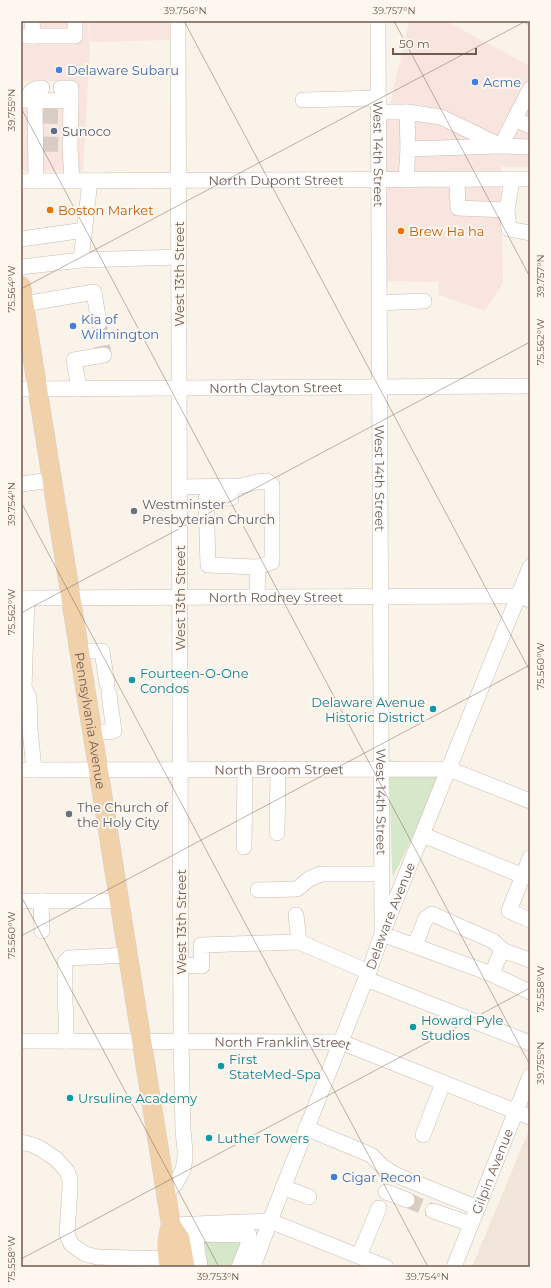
<svg xmlns="http://www.w3.org/2000/svg" width="551" height="1288" font-family="Montserrat,sans-serif">
	<rect width="100%" height="100%" fill="#faf3ea"/>
	<path fill="#f1e4d9" d="M529 1130H530V1267H472Z"/>
	<g fill="#f9e5df">
		<path d="M23 21H89L90 54 83 171 25 172 21 166 23 96 61 95V81H23Z"/>
		<path d="M90 21H170L171 40 90 42Z"/>
		<path d="M409 21H446L530 66V167H501L503 283 485 311 439 295 438 282 386 281 384 169 386 122Z"/>
	</g>
	<g fill="#d7e7c9">
		<path d="M389 760 444 772 393 877 392 870Z"/>
		<path d="M245 1230V1267H192L189 1239Z"/>
	</g>
	<g fill="none" stroke-linecap="round" stroke-linejoin="round">
		<g stroke="#d8cdc4" stroke-width="15" stroke-dasharray="15 8" stroke-linecap="butt">
			<path d="M43 116 67 117"/>
			<path d="M43 144 68 145"/>
			<path d="M99 323 104 355"/>
			<path d="M407 1200 433 1211"/>
		</g>
		<defs>
			<g id="minor">
				<path d="M32 21 33 36"/>
				<path id="s1" d="M378 21 382 934 489 973 530 992"/>
				<path d="M21 36H75V21"/>
				<path d="M61 88H71V101"/>
				<path d="M530 89 501 146 530 147"/>
				<path d="M21 100 71 101 70 148 72 181"/>
				<path d="M28 100C29 91 33 88 42 88"/>
				<path d="M303 100 378 98"/>
				<path d="M35 101 36 181"/>
				<path d="M378 112H407"/>
				<path d="M515 119 530 126"/>
				<path d="M408 149 407 112 441 117 501 146"/>
				<path d="M406 180 408 149 498 146"/>
				<path d="M457 180 458 208 507 210 512 180"/>
				<path id="s2" d="M21 181 530 179"/>
				<path d="M90 181 81 260 179 257"/>
				<path d="M507 210 509 229 530 233"/>
				<path d="M21 239 85 230"/>
				<path d="M21 267 81 260"/>
				<path d="M379 303 424 301"/>
				<path d="M24 304 94 292 99 323"/>
				<path id="s3" d="M21 389 530 386"/>
				<path d="M79 389 74 360 104 355"/>
				<path d="M21 484 52 480"/>
				<path d="M227 486 231 492V498L206 499 208 565 258 567"/>
				<path d="M180 487 241 486 256 482 267 481 272 485V562L258 567 257 597"/>
				<path id="s4" d="M21 598 518 596 530 600"/>
				<path d="M79 651H102L107 684"/>
				<path d="M21 686 24 688 29 698 30 729 34 770"/>
				<path d="M24 688 27 598"/>
				<path d="M93 733 114 731 109 694"/>
				<path id="s5" d="M21 770 449 769 530 801"/>
				<path d="M277 833 278 769"/>
				<path d="M423 835 523 876"/>
				<path d="M244 847 245 769"/>
				<path d="M530 858 509 911 530 920"/>
				<path d="M258 890 297 889 309 879 321 874H382"/>
				<path d="M21 901H119"/>
				<path d="M41 901 42 931"/>
				<path d="M296 915 299 942"/>
				<path d="M415 945 426 918 432 914 493 941 504 951 530 960"/>
				<path d="M181 965 202 966 201 945 299 942 369 972"/>
				<path d="M492 974 502 949"/>
				<path d="M366 979 530 1043"/>
				<path id="s6" d="M21 1041 341 1042 530 1117"/>
				<path d="M66 1041V1013L65 1003V962L69 958 128 955"/>
				<path d="M306 1128 371 1155 382 1166 396 1175 478 1208"/>
				<path d="M423 1135 443 1083"/>
				<path d="M21 1142 33 1145 41 1149 56 1159 67 1171 70 1179V1187L67 1234 71 1244 85 1254 97 1257 168 1259"/>
				<path d="M283 1187 309 1197"/>
				<path d="M386 1192 407 1200"/>
				<path d="M166 1194 176 1183 183 1170 185 1158V1151L183 1130 181 1041 178 21"/>
				<path d="M433 1211 471 1224"/>
				<path d="M171 1225 270 1221 386 1267"/>
				<path d="M359 1256 379 1208"/>
				<path d="M200 1267 195 1234 249 1235V1242L239 1267"/>
				<path id="s7" d="M253 1267 270 1221 372 963 382 934 530 567"/>
				<path id="s8" d="M454 1267 530 1076"/>
			</g>
			<g id="major">
				<path id="s9" d="M21 286 171 1225 180 1239 185 1267"/>
				<path d="M169 1267C167 1252 166 1240 171 1225"/>
			</g>
		</defs>
		<use href="#minor" stroke="#cbbbb1" stroke-width="16"/>
		<use href="#major" stroke="#d8d1ce" stroke-width="20"/>
		<use href="#minor" stroke="#fff" stroke-width="15"/>
		<use href="#major" stroke="#f1d1aa" stroke-width="19"/>
		<defs>
			<path id="rail" d="M525 21 530 23"/>
		</defs>
		<use href="#rail" stroke="#b5a9c3" stroke-width="4.5"/>
		<use href="#rail" stroke="#fdf7f0" stroke-width="3" stroke-dasharray="9" stroke-linecap="butt"/>
	</g>
	<path fill="none" stroke="#725a50" stroke-width="1" stroke-opacity="0.45" d="M184 21 530 671M394 21 530 277M21 108 530 1065M21 289 526 21M21 502 428 1267M21 613 530 342M21 896 219 1267M21 936 530 665M21 1259 530 988"/>
	<g fill="#3f7fe0" stroke="#fdf7f0" stroke-width="1.5">
		<circle cx="59" cy="70" r="4"/>
		<circle cx="475" cy="82" r="4"/>
		<circle cx="73" cy="326" r="4"/>
		<circle cx="334" cy="1177" r="4"/>
	</g>
	<circle fill="#5c6f8a" stroke="#fdf7f0" stroke-width="1.5" cx="54" cy="131" r="4"/>
	<g fill="#e8710a" stroke="#fdf7f0" stroke-width="1.5">
		<circle cx="50" cy="210" r="4"/>
		<circle cx="401" cy="231" r="4"/>
	</g>
	<g fill="#6b7280" stroke="#fdf7f0" stroke-width="1.5">
		<circle cx="134" cy="511" r="4"/>
		<circle cx="69" cy="814" r="4"/>
	</g>
	<g fill="#0f9aa8" stroke="#fdf7f0" stroke-width="1.5">
		<circle cx="132" cy="680" r="4"/>
		<circle cx="433" cy="709" r="4"/>
		<circle cx="413" cy="1027" r="4"/>
		<circle cx="221" cy="1066" r="4"/>
		<circle cx="70" cy="1098" r="4"/>
		<circle cx="209" cy="1138" r="4"/>
	</g>
	<g text-anchor="middle" stroke-width="4" stroke-linejoin="round" paint-order="stroke">
		<g font-size="13" fill="#366cbe" stroke="#fdf7f0" text-anchor="start">
			<text x="67" y="75">Delaware Subaru</text>
			<text x="483" y="87">Acme</text>
			<text x="81" y="324">Kia of<tspan x="81" dy="15">Wilmington</tspan></text>
			<text x="342" y="1182">Cigar Recon</text>
		</g>
		<g font-size="13" fill="#4e5e75" stroke="#fdf7f0" text-anchor="start">
			<text x="62" y="136">Sunoco</text>
		</g>
		<g font-size="13" fill="#725a50" stroke="#fdf7f0">
			<text dy="5" stroke="none"><textPath href="#s1" startOffset="133">West 14th Street</textPath></text>
			<text dy="5" stroke="none"><textPath href="#s2" startOffset="255">North Dupont Street</textPath></text>
			<text transform="translate(179 274) rotate(-90)" y="5">West 13th Street</text>
			<text dy="5" stroke="none"><textPath href="#s3" startOffset="255">North Clayton Street</textPath></text>
			<text dy="5" stroke="none"><textPath href="#s1" startOffset="457">West 14th Street</textPath></text>
			<text dy="5" stroke="none"><textPath href="#s4" startOffset="255">North Rodney Street</textPath></text>
			<text transform="translate(180 598) rotate(-90)" y="5">West 13th Street</text>
			<text dy="5" stroke="none"><textPath href="#s9" startOffset="440">Pennsylvania Avenue</textPath></text>
			<text dy="5" stroke="none"><textPath href="#s5" startOffset="258">North Broom Street</textPath></text>
			<text dy="5" stroke="none"><textPath href="#s1" startOffset="781">West 14th Street</textPath></text>
			<text dy="5" stroke="none"><textPath href="#s7" startOffset="377">Delaware Avenue</textPath></text>
			<text transform="translate(181 922) rotate(-90)" y="5">West 13th Street</text>
			<text dy="5" stroke="none"><textPath href="#s6" startOffset="262">North Franklin Street</textPath></text>
			<text dy="5" stroke="none"><textPath href="#s8" startOffset="103">Gilpin Avenue</textPath></text>
		</g>
		<g font-size="13" fill="#c56008" stroke="#fdf7f0" text-anchor="start">
			<text x="58" y="215">Boston Market</text>
			<text x="409" y="236">Brew Ha ha</text>
		</g>
		<g font-size="13" fill="#5b616d" stroke="#fdf7f0" text-anchor="start">
			<text x="142" y="509">Westminster<tspan x="142" dy="15">Presbyterian Church</tspan></text>
			<text x="77" y="812">The Church of<tspan x="77" dy="15">the Holy City</tspan></text>
		</g>
		<g font-size="13" fill="#0d838f" stroke="#fdf7f0" text-anchor="start">
			<text x="140" y="678">Fourteen-O-One<tspan x="140" dy="15">Condos</tspan></text>
			<text x="425" y="707" text-anchor="end">Delaware Avenue<tspan x="425" dy="15">Historic District</tspan></text>
			<text x="421" y="1025">Howard Pyle<tspan x="421" dy="15">Studios</tspan></text>
			<text x="229" y="1064">First<tspan x="229" dy="15">StateMed-Spa</tspan></text>
			<text x="78" y="1103">Ursuline Academy</text>
			<text x="217" y="1143">Luther Towers</text>
		</g>
	</g>
	<rect width="551" height="1288" fill="none" stroke="#fdf7f0" stroke-width="44"/>
	<path d="M393 48v6h83v-6" fill="none" stroke="#725a50" stroke-width="2"/>
	<text x="399" y="48" font-size="12" fill="#725a50" stroke="#fdf7f0" stroke-width="3" paint-order="stroke">50 m</text>
	<rect x="22" y="22" width="507" height="1244" fill="none" stroke="#725a50" stroke-width="1.5"/>
	<g font-size="10" text-anchor="middle" fill="#725a50">
		<text x="185" y="14">39.756°N</text>
		<text x="394" y="14">39.757°N</text>
		<text transform="translate(11 110) rotate(-90)" y="4">39.755°N</text>
		<text transform="translate(540 276) rotate(-90)" y="4">39.757°N</text>
		<text transform="translate(11 289) rotate(-90)" y="4">75.564°W</text>
		<text transform="translate(540 342) rotate(-90)" y="4">75.562°W</text>
		<text transform="translate(11 504) rotate(-90)" y="4">39.754°N</text>
		<text transform="translate(11 612) rotate(-90)" y="4">75.562°W</text>
		<text transform="translate(540 666) rotate(-90)" y="4">75.560°W</text>
		<text transform="translate(11 935) rotate(-90)" y="4">75.560°W</text>
		<text transform="translate(540 989) rotate(-90)" y="4">75.558°W</text>
		<text transform="translate(540 1063) rotate(-90)" y="4">39.755°N</text>
		<text transform="translate(11 1259) rotate(-90)" y="4">75.558°W</text>
		<text x="218" y="1280">39.753°N</text>
		<text x="427" y="1280">39.754°N</text>
	</g>
</svg>
